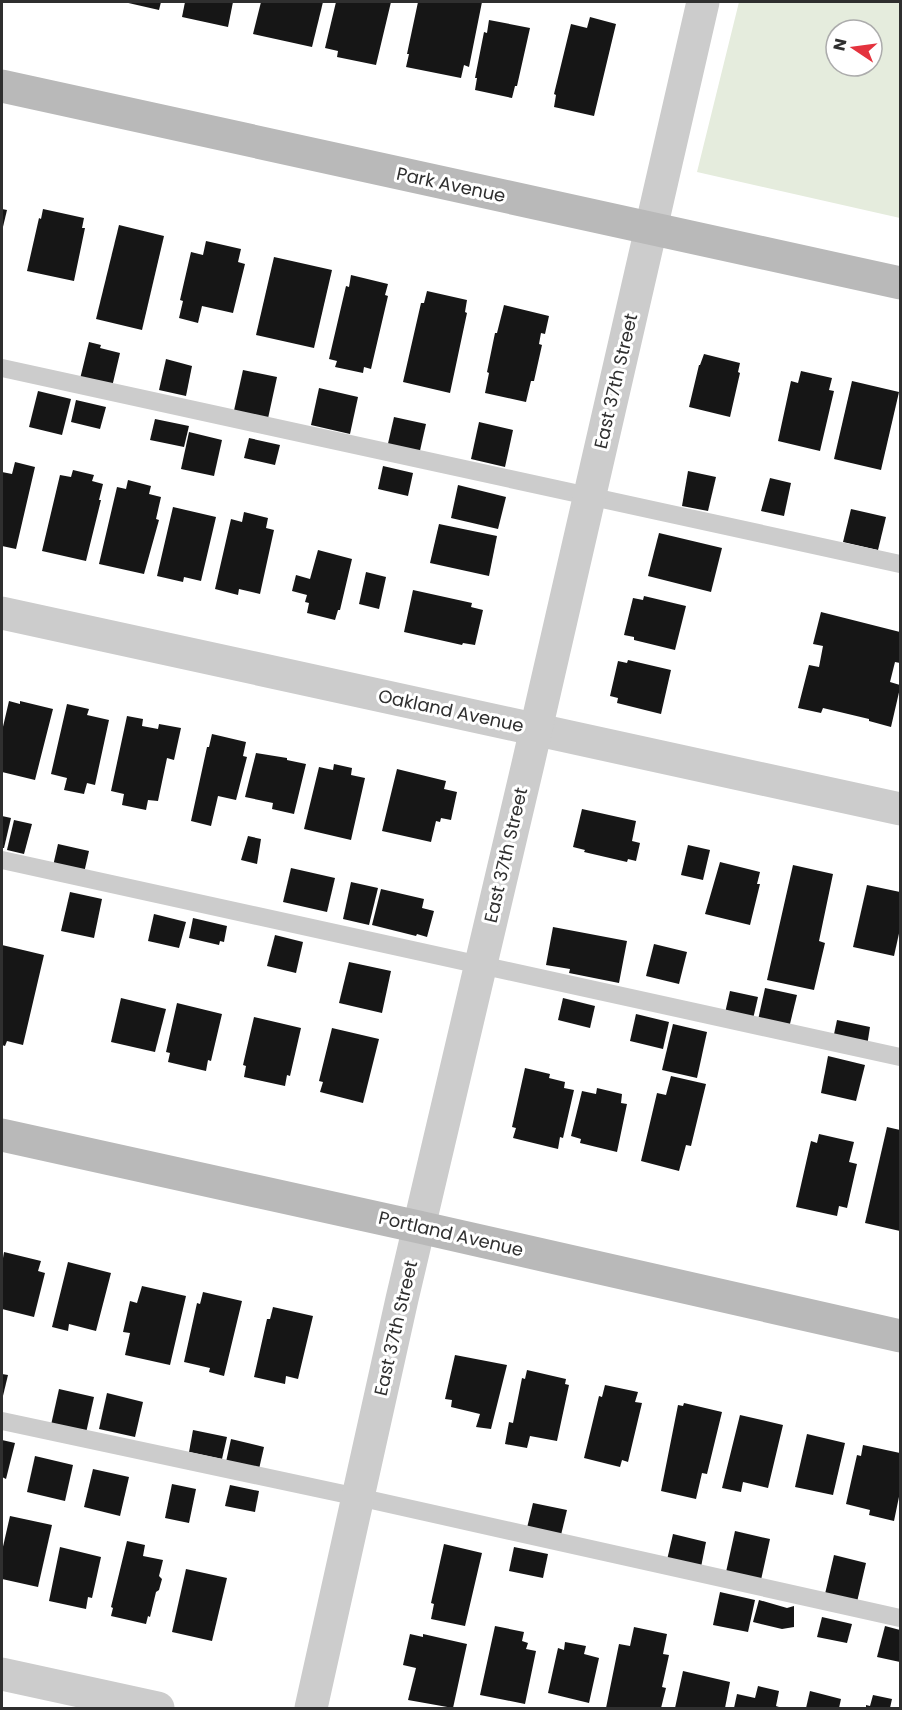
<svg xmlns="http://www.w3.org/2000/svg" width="902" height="1710" font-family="Poppins,sans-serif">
	<rect width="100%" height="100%" fill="#fff"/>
	<path fill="#e5ecdd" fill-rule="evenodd" d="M739 2H900V218L697 172ZM836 30H872V66H836Z"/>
	<g fill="#161616">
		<path d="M124 2H161L159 10Z"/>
		<path d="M185 2H233L228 27 182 17Z"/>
		<path d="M261 2H323L312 47 253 34Z"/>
		<path d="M336 2H391L376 65 337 57 338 51 325 48Z"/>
		<path d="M418 2H482L469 67 464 65 461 78 406 67 409 54H407Z"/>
		<path d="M590 17 616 24 594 116 554 107 556 95 554 94 571 24 587 28Z"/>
		<path d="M489 20 530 28 517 86H515L512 98 475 90 477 78H475L484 32 487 33Z"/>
		<path d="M2 209 7 210 2 231Z"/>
		<path d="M43 209 84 218 82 228H85L74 281 27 271 39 218 41 219Z"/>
		<path d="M119 225 164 236 142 330 96 319Z"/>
		<path d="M206 241 241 249 238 262 245 264 233 313 202 306 198 323 179 318 183 301 180 300 191 252 203 255Z"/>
		<path d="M274 257 332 270 314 348 256 335Z"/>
		<path d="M351 275 388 284 385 295 388 296 371 369 364 367 363 373 335 367 337 361 329 359 346 286 349 287Z"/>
		<path d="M427 291 467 300 465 312 467 313 450 393 403 382 421 303H424Z"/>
		<path d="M504 305 549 316 545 334 541 333 539 344 542 345 534 381H531L526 402 485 393 489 373 487 372 495 333H497Z"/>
		<path d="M89 342 101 345 100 348 120 353 112 387 80 379Z"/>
		<path d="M704 354 740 363 738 372 740 373 730 417 689 407 699 365H700Z"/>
		<path d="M166 359 192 366 186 396 159 390Z"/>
		<path d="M243 370 277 377 267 423 233 415Z"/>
		<path d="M801 371 832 378 829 390 834 391 820 451 778 441 791 381 798 383Z"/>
		<path d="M852 381 899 392 881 470 834 459Z"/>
		<path d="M319 388 358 397 350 434 311 425Z"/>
		<path d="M38 391 71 399 62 435 29 427Z"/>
		<path d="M76 400 106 407 100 429 71 422Z"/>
		<path d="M394 417 426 424 419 455 387 448Z"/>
		<path d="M155 419 189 426 184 447 150 440Z"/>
		<path d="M479 422 513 430 505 467 471 459Z"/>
		<path d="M189 432 222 440 214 476 181 469Z"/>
		<path d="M249 438 280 445 275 465 244 458Z"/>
		<path d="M15 462 35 467 16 549 2 546V472L12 474Z"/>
		<path d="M383 466 413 473 408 496 378 489Z"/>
		<path d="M73 470 94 475 92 481 103 484 99 500H101L86 561 42 551 60 475 71 477Z"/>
		<path d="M688 471 716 477 708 511 682 506Z"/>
		<path d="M770 478 791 483 784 516 761 511Z"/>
		<path d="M128 480 151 486 149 494 161 497 156 519 159 520 144 574 99 564 117 487 126 489Z"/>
		<path d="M458 485 506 497 498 529 451 518Z"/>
		<path d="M173 507 216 517 201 581 184 577 183 582 157 576Z"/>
		<path d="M851 509 886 517 878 550 843 542Z"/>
		<path d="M244 512 268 518 266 528 274 530 260 594 239 589 238 595 215 589 231 519 242 522Z"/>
		<path d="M439 524 497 536 489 576 430 563Z"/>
		<path d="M659 533 722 548 711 592 648 576Z"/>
		<path d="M318 550 352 559 340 610H338L335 620 307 613 309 603 305 602 307 595 292 591 296 575 310 579Z"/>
		<path d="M366 572 386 577 379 609 359 604Z"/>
		<path d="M413 590 472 603 471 607 483 610 475 645 463 643 462 645 404 632Z"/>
		<path d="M644 596 686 606 675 650 634 640V637L624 635 633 598 643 600Z"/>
		<path d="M821 612 900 632V663L895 662 890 682 900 685V688L891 727 869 721V719L823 708 821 713 798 708 809 665 819 667 823 646 813 644Z"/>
		<path d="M628 660 671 670 661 714 617 703 618 698 610 696 618 661 627 663Z"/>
		<path d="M9 701 20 704V701L53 709 35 780 2 772V731Z"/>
		<path d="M67 704 89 709 87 715 109 720 95 785 87 783 84 794 64 790 67 778 51 774Z"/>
		<path d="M127 716 143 719 142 726 158 729 159 724 181 728 174 760 167 758 158 801 148 800 146 810 122 805 124 794 111 791Z"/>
		<path d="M212 734 246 742 243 756 247 757 236 800 218 796 211 826 191 821 207 747H209Z"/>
		<path d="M256 753 287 758V760L306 764 294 814 272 809 273 803 245 797Z"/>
		<path d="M334 764 352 768 351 775 365 778 351 840 304 829 319 767 333 770Z"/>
		<path d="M397 769 446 781 444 789 457 792 451 820 441 818 440 822 436 821 431 842 382 831Z"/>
		<path d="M582 809 636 821 632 841 640 843 636 861 628 859 627 862 584 852 585 850 573 847Z"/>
		<path d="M2 816 11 818 4 848H2Z"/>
		<path d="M14 820 32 824 24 854 7 850Z"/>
		<path d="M248 836 261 839 257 864 241 860Z"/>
		<path d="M58 844 89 851 84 873 53 866Z"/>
		<path d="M688 845 710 850 703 880 681 875Z"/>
		<path d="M720 862 760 872 757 884H760L750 925 705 914Z"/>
		<path d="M793 865 833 874 819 941 825 943 814 990 767 980Z"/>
		<path d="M291 868 335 878 327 912 283 902Z"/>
		<path d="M351 882 378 888 369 925 343 919Z"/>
		<path d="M867 885 900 892V929L894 956 853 947Z"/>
		<path d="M381 889 424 899 422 908 434 911 427 937 417 934 416 936 372 925Z"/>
		<path d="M70 892 102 899 94 938 61 931Z"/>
		<path d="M154 914 186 922 179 948 148 941Z"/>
		<path d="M193 918 227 926 224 942 220 941 219 945 189 938Z"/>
		<path d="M553 927 627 941 619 983 569 973 570 969 546 965Z"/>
		<path d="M275 935 303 942 296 973 267 966Z"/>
		<path d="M654 944 687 952 679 984 646 976Z"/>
		<path d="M2 945 44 955 23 1045 7 1041 5 1046 2 1045Z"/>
		<path d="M349 962 391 971 382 1013 339 1003Z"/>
		<path d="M765 988 797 995 789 1028 758 1020Z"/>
		<path d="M730 991 758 997 753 1019 725 1013Z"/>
		<path d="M121 998 166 1009 155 1052 111 1042Z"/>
		<path d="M563 998 595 1006 590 1028 558 1020Z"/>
		<path d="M177 1003 222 1014 211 1061 208 1060 206 1071 168 1062 170 1053 166 1052Z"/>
		<path d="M636 1014 669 1022 663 1049 630 1041Z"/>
		<path d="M254 1017 301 1028 290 1076 287 1075 285 1086 244 1077 246 1066 243 1065Z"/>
		<path d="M837 1020 870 1027 867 1046 833 1039Z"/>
		<path d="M673 1024 707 1032 697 1078 662 1070Z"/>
		<path d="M332 1028 379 1039 363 1103 320 1092 323 1082 319 1081Z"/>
		<path d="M828 1056 865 1065 856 1101 821 1093Z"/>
		<path d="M525 1068 550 1074 549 1078 565 1082 564 1088 574 1090 563 1138 560 1137 558 1149 513 1138 516 1128 512 1127Z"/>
		<path d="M671 1076 706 1084 691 1146 686 1145 679 1171 641 1161 657 1093 666 1095Z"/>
		<path d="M597 1088 622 1094 621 1103 627 1104 617 1152 580 1143 581 1139 571 1136 582 1091 596 1094Z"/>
		<path d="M887 1127 900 1130V1231L865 1223Z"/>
		<path d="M819 1134 854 1142 849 1162 857 1164 847 1208 839 1206 837 1216 796 1207 811 1141 817 1143Z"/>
		<path d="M4 1252 41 1261 38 1271 45 1273 34 1317 2 1309V1264Z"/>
		<path d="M68 1262 111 1273 96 1331 69 1324 68 1331 52 1327Z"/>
		<path d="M142 1286 186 1296 170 1365 125 1355 130 1333 123 1332 130 1301 137 1303Z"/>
		<path d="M203 1292 242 1301 224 1376 209 1372 210 1368 184 1362 197 1303 200 1304Z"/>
		<path d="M273 1307 313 1316 298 1379 286 1376 285 1384 254 1377 267 1319H270Z"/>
		<path d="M455 1355 507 1365 491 1429 476 1427 480 1414 451 1407 452 1400 445 1399Z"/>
		<path d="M527 1370 566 1379 565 1384 569 1385 557 1441 530 1436 527 1448 505 1444 509 1422 513 1423 522 1378 525 1379Z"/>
		<path d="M2 1374 8 1375 2 1400Z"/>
		<path d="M605 1385 638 1392 635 1402 642 1403 628 1462 622 1460 620 1467 584 1458 599 1396 602 1397Z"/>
		<path d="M59 1389 94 1397 86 1433 51 1425Z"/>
		<path d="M107 1393 143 1402 135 1437 99 1429Z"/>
		<path d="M684 1403 722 1412 707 1474 702 1473 696 1499 661 1491 678 1405 683 1406Z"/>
		<path d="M740 1415 783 1425 768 1488 743 1482 741 1492 722 1488Z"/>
		<path d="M193 1430 227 1437 222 1459 189 1452Z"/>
		<path d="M807 1434 845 1443 833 1495 795 1487Z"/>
		<path d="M231 1439 264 1447 259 1469 226 1462Z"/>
		<path d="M2 1440 15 1443 6 1479 2 1477Z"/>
		<path d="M863 1445 900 1453V1492L894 1521 869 1515 870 1510 846 1504 857 1455 861 1456Z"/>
		<path d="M35 1456 73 1465 65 1501 27 1492Z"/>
		<path d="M93 1469 129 1477 120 1516 84 1507Z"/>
		<path d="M172 1484 196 1489 189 1523 165 1518Z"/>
		<path d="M230 1485 259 1491 255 1512 225 1506Z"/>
		<path d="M533 1503 567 1510 561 1535 527 1528Z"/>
		<path d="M10 1516 52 1525 38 1587 2 1579V1551Z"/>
		<path d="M735 1531 770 1539 761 1580 726 1572Z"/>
		<path d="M673 1534 706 1542 701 1567 667 1560Z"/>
		<path d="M127 1541 145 1545 143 1556 163 1560 159 1576 162 1579 159 1590 156 1592 150 1617 148 1616 146 1624 111 1616 113 1608 111 1607Z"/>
		<path d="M444 1544 482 1553 465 1626 431 1619 434 1604 431 1603Z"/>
		<path d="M60 1547 101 1557 92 1598 88 1597 86 1609 49 1601Z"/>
		<path d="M514 1547 548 1554 543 1578 509 1571Z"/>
		<path d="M834 1555 866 1563 857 1602 825 1594Z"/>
		<path d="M186 1569 227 1578 212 1641 172 1632Z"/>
		<path d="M720 1592 755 1600 748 1632 713 1625Z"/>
		<path d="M759 1600 787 1608 794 1606V1627L782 1629 753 1622Z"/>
		<path d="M822 1617 852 1624 847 1643 817 1637Z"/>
		<path d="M495 1626 524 1632 522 1641 528 1643 526 1649 536 1651 525 1704 480 1695Z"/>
		<path d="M885 1626 900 1630V1662L877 1657Z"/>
		<path d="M634 1627 667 1634 663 1654 669 1655 662 1687 666 1688 661 1708H606L619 1644 630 1646Z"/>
		<path d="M410 1634 423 1637V1634L467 1644 453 1708 408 1700 416 1668 403 1665Z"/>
		<path d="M565 1642 586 1646 584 1654 599 1658 589 1703 548 1693 558 1648 564 1650Z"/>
		<path d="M683 1671 730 1682 725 1708H675Z"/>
		<path d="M758 1686 779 1691 776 1706 782 1708H734L737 1694 755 1698Z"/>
		<path d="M810 1691 841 1699 839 1708H806Z"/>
		<path d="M873 1695 892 1699 890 1708H866V1705L870 1706Z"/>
	</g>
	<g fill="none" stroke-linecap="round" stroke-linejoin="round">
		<g stroke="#ccc" stroke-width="18">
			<path d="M2 368 900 564"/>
			<path d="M2 860 900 1057"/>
			<path d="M2 1421 358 1497 900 1618"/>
		</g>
		<g stroke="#ccc" stroke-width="33">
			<path d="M2 613 900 809"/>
			<path d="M2 1674 158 1708"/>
			<path d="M311 1708 402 1299 528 764 703 2"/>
		</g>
		<g stroke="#b9b9b9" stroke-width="33">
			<path d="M2 86 900 283"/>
			<path d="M2 1135 419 1227 900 1336"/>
		</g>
	</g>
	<g text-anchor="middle" stroke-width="6" stroke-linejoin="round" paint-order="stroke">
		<g font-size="18" fill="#2f2f2f" stroke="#fff">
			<text transform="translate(451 185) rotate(12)" y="6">Park Avenue</text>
			<text transform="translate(616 381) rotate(-77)" y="6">East 37th Street</text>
			<text transform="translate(451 711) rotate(12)" y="6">Oakland Avenue</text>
			<text transform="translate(506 855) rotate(-77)" y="6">East 37th Street</text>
			<text transform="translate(451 1234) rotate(13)" y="6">Portland Avenue</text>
			<text transform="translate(396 1328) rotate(-77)" y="6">East 37th Street</text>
		</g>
	</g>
	<rect width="902" height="1710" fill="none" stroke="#2f2f2f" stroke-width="6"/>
	<g transform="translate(854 48) rotate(283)"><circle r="28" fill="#ffffff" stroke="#acacac" stroke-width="1.5"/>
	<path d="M0-4.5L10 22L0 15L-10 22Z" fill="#e4333e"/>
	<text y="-9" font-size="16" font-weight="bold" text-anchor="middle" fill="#2f2f2f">N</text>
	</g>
</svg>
